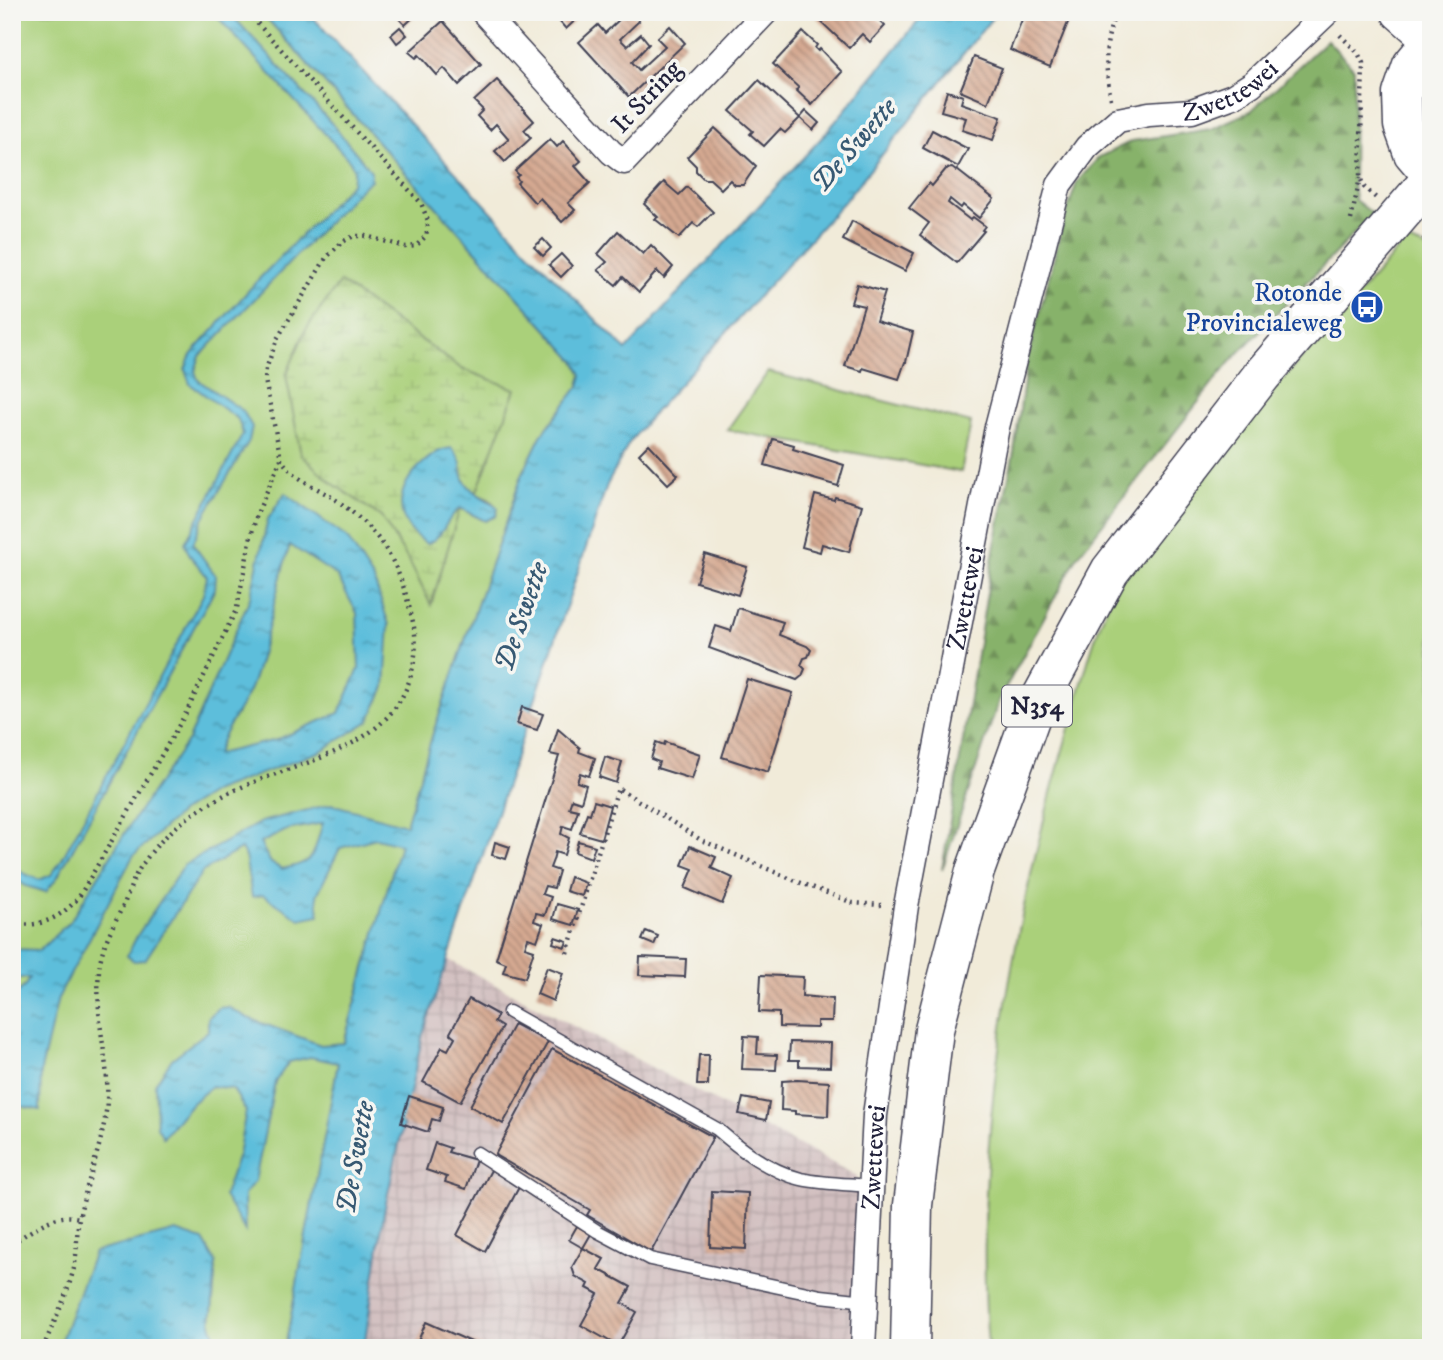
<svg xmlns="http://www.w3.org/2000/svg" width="1443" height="1360" font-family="'IM FELL DW Pica',serif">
	<defs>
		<pattern id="industrial-grid" width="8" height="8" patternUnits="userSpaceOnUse" patternTransform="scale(1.75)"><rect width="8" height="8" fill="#d2bfc0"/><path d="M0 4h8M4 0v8" fill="none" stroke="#b4a4a6"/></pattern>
		<pattern id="forest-firs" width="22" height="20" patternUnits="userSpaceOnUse" patternTransform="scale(1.75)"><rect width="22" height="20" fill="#87b26a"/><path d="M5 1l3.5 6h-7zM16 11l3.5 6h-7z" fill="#6e9058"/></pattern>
		<pattern id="wetland-marsh" width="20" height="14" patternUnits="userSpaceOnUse" patternTransform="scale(1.75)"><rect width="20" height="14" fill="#aad07a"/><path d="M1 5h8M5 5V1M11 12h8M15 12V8" fill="none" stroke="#92b26a"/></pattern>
		<pattern id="water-ripples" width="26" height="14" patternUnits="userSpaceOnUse" patternTransform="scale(1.75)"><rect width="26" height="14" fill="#5dbedb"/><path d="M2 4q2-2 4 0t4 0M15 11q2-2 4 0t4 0" fill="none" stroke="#4c9ab3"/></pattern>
		<pattern id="building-back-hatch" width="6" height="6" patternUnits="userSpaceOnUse" patternTransform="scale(1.75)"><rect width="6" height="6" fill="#d5a991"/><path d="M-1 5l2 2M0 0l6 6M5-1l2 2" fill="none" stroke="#ac8978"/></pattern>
	</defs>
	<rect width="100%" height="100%" fill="#f6f6f2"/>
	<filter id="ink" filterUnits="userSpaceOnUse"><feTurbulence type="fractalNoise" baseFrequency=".0143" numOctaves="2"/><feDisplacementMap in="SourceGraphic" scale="14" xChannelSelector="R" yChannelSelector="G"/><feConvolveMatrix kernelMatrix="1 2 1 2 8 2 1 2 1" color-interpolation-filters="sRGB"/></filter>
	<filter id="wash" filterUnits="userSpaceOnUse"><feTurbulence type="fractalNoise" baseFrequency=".00686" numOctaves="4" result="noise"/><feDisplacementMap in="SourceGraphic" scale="28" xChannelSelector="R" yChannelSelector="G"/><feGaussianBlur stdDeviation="1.57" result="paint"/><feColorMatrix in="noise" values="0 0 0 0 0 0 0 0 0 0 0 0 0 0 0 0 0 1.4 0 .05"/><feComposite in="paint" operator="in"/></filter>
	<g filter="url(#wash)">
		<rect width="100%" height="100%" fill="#f1ebd9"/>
		<path fill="url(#industrial-grid)" d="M432 951 857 1176 861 1252 855 1348H355Z"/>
		<g fill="#aad07a" stroke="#66795a" stroke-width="2">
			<path d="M12 12H261L576 362 582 375 579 386 541 436 522 475 433 733 339 1059 285 1348H220L211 1324 216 1263 94 1252 58 1348H12Z"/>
			<path d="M1431 74V146C1420 122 1416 97 1431 74Z"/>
			<path d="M1406 240 1431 250V1348H988C973 1140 1010 931 1068 732 1083 682 1094 627 1120 580 1134 556 1162 525 1180 502 1251 411 1330 327 1406 240Z"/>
			<path d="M768 372 971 423 961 472 727 430Z"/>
		</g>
		<path fill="url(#forest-firs)" stroke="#546a52" stroke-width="2" d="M1327 40 1354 69 1353 184 1355 200 1373 214 1229 363 1077 557 999 700 942 870 994 549 1014 452 1027 360 1064 220 1077 182 1099 157 1132 141 1211 129 1251 111Z"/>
		<path fill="url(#wetland-marsh)" stroke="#66795a" stroke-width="2" d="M340 282 462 369 516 389 476 494 489 499 498 508 496 516 485 521 460 508 431 605 409 561 381 517 332 483 301 455 286 375 306 329Z"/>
		<g fill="url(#water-ripples)" stroke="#40708b" stroke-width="2" fill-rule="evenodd">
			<path d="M213 12H229L334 126 371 171V180L360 189 200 356 195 371 198 380 243 411 252 427 249 441 202 520 193 544 216 576 215 589 57 878 46 892 26 886 12 877V868L39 880 51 875 61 861 203 595 207 577C199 565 188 557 185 543L243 434 238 419 190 384 185 370 191 355 257 281 352 183 354 170 350 161Z"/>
			<path d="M261 12H308L527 250 626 350 826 133 926 12H997L848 197 651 416 629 443 607 485 423 1034 384 1212 364 1348H285L338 1063 310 1057 289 1062 275 1082 255 1181 244 1195 245 1231 224 1196 238 1155 246 1111 233 1089 212 1086 192 1103 163 1137 157 1127 155 1084 172 1059 208 1031V1018L219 1008 228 1007 248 1018 321 1045 344 1043 400 844 376 838 340 848 317 895 319 915 300 919 263 895 252 897 245 856 241 849 202 872 145 960 134 961 127 956 137 936 184 865 261 822 331 804 406 825 433 733 522 475 541 436 579 386 582 375 576 362ZM323 823C312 854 319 862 282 869L271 863 260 843 287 830Z"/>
			<path d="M452 448C466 465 458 464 464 479 470 493 487 498 498 508L496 516 485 521 460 508C444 520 447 534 427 544 392 522 394 488 424 462 434 454 439 449 452 448Z"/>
			<path d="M285 493 347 538 374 580 389 625 385 687 369 721 321 751 215 791 180 813 133 856 58 998 41 1070 40 1110 20 1106 12 1099V997L25 986 29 978H12V949L40 950 71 920 131 823 188 740 250 598 268 519ZM290 545 337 576 357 613 359 669 339 713 276 740 217 754C223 729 242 710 251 686 268 640 275 591 290 545Z"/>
			<path d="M176 1231 203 1240 216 1263 211 1324 220 1348H58L94 1252Z"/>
		</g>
		<g id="blocks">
			<g fill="url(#building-back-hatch)">
				<path d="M393 12H419L405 25Z"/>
				<path d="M551 12H584L566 29Z"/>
				<path d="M631 12 639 21 620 39 627 46 641 34 649 44 632 62 639 70 665 46 657 38 670 26 685 43 629 97 579 42 598 25 605 33 623 16Z"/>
				<path d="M822 12H856L862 18 867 12H871L885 26 870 42 862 34 849 48 817 18Z"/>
				<path d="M1025 12H1065L1071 15 1050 67 1010 50Z"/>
				<path d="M443 21 481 64 459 85 444 68 437 75 422 58 419 55 416 58 409 52Z"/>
				<path d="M400 27 407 35 397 43 391 35Z"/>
				<path d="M803 32 817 45 815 48 818 51 820 49 842 72 812 105 796 90 799 88 773 64Z"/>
				<path d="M974 57 1002 68 988 103 960 91Z"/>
				<path d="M497 80 534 121 524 130 531 138 505 162 495 151 509 139 496 124 490 130 477 116 483 110 474 101Z"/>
				<path d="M759 80 800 118 785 133 780 129 764 146 750 134 753 131 730 111Z"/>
				<path d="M947 91 963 96 961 103 1001 117 993 140 962 130 966 118 941 111Z"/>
				<path d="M806 111 819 123 813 130 800 118Z"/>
				<path d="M715 128 756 166 743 185H735L730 180 721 189 710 179H704L696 171V166L687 157Z"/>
				<path d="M932 130 968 149 958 167 923 148Z"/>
				<path d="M550 139 557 147 563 141 581 161 575 166 590 183 568 203 575 210 562 222 540 198 535 203 517 183 519 181 516 177 519 175 515 171Z"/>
				<path d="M952 168 956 171 957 170 994 199 979 218 963 205 961 208 950 199 948 203 970 220 973 217 985 226 982 230 984 231 957 263 920 235 929 223 909 208 929 183 932 186 946 169Z"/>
				<path d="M664 182 679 195 687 187 713 212 698 227 693 223 679 238 655 219 658 217 644 204Z"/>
				<path d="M852 221 914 253 905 271 843 240Z"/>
				<path d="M618 231 643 254 651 245 673 267 664 278 657 271 639 292 623 277 616 285 598 270 607 262 598 254Z"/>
				<path d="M543 239 551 248 543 256 534 247Z"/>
				<path d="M561 254 572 266 561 277 549 265Z"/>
				<path d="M857 284 885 292 876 321 913 332 906 362H905L899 379 863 368 862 371 845 366 864 306 851 303Z"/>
				<path d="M773 439 794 445 793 449 844 465 838 486 765 465Z"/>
				<path d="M649 444 678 475 668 484 639 454Z"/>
				<path d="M815 495 834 500 835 497 862 505 849 552 822 544 820 552 802 547Z"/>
				<path d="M705 554 747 567 738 595 696 582Z"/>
				<path d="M738 608 783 622 779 635 807 646 811 650 808 657 804 658 801 665 805 669 802 676 797 680 709 648 716 626 731 631Z"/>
				<path d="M747 679 793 693 768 772 722 757Z"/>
				<path d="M522 707 543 714 537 730 517 724Z"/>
				<path d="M558 729 580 748 579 752 595 758 589 776 580 773 577 782 586 785 581 802 572 799 569 808 578 810 572 829 563 826 561 834 569 838 564 855 555 852 553 860 550 868 559 871 554 888 545 886 542 894 551 897 545 915 536 913 534 921 543 924 537 941 528 938 525 947 534 950 525 978 503 972 506 963 496 959 559 756 550 754Z"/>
				<path d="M656 742 664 745 665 742 700 754 692 779 657 768 659 762 651 759Z"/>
				<path d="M605 757 622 762 616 783 599 777Z"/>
				<path d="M594 801 610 806 601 839 580 833 587 813 590 814Z"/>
				<path d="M578 841 595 846 591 858 575 852Z"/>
				<path d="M495 842 510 847 506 859 492 855Z"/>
				<path d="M690 846 716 857 711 868 733 878 722 904 685 888 693 869 682 865Z"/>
				<path d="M570 877 586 883 582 896 566 891Z"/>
				<path d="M557 904 578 910 573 925 553 919Z"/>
				<path d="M646 931 658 936 654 945 642 940Z"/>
				<path d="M555 937 567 941 565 947 553 943Z"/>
				<path d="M640 957 686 959 685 977 639 975Z"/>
				<path d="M547 967 563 973 553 1001 537 994Z"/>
				<path d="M761 975 803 977 802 996 833 999 832 1021H817V1028L779 1027V1013L759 1012Z"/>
				<path d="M469 999 498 1015 494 1022 502 1027 460 1102 423 1082 442 1047 448 1050 455 1037 450 1033Z"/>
				<path d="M514 1024 548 1042 503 1124 470 1106Z"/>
				<path d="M744 1036 758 1037 757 1054 777 1055 776 1070 742 1069Z"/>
				<path d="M790 1042 831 1043 830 1067 799 1066V1060H789Z"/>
				<path d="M552 1049 713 1137 651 1252 587 1215 590 1210 495 1155Z"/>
				<path d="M699 1055H709L708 1085H697Z"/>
				<path d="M797 1080 829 1082 828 1116 795 1114V1111L781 1110 782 1081Z"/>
				<path d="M409 1096 443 1107 439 1121 432 1119 428 1132 401 1123Z"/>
				<path d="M743 1098 769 1103 766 1120 739 1114Z"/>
				<path d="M435 1143 450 1148 448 1152 476 1160 466 1189 445 1182 447 1177 426 1170Z"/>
				<path d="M491 1170 519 1187 485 1251 457 1235Z"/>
				<path d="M712 1191 748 1193 746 1249 710 1247Z"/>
				<path d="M577 1226 591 1234 583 1248 569 1240Z"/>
				<path d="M583 1248 604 1259 598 1269 631 1287 622 1303 637 1312 618 1346 581 1325 598 1294 587 1288 589 1284 575 1276 572 1267Z"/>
				<path d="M426 1322 485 1348H415Z"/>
			</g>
		</g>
	</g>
	<g filter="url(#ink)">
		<use href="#blocks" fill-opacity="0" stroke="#414053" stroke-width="2"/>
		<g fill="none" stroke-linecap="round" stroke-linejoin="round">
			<defs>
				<g id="lane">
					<path d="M509 1012 717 1129C741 1150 769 1171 801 1179 824 1184 848 1184 871 1186"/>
					<path d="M477 1153 597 1231 650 1259 821 1296 866 1301"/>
				</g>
				<g id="street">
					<path d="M483 12 611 152 624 162 766 12"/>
					<path id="s1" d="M863 1348 875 1115 906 906 997 427 1059 185 1087 147 1118 120 1149 114 1192 111 1233 96 1252 84 1328 12"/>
				</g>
				<path id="secondary" d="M1399 12 1431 40"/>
				<g id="primary">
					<path d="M1431 42 1412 65 1402 94 1403 125 1413 153 1431 174"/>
					<path d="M910 1348 913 1205 934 1030 975 871 1031 716 1110 571 1262 375 1431 179"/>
				</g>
			</defs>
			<use href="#lane" stroke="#414053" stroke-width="15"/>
			<use href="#street" stroke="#414053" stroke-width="27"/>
			<use href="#secondary" stroke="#414053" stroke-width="38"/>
			<use href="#primary" stroke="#414053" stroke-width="41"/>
			<g stroke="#414053" stroke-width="4.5" stroke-dasharray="2 5" stroke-linecap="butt">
				<path d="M1340 35 1358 53 1363 63 1360 177 1364 187 1376 198"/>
				<path d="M1111 99C1105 66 1103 44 1116 12"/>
				<path d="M1351 220 1360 178"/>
				<path d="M1423 237 1431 243"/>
				<path d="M12 923C40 929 62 917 79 897L186 713 237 608 251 536 257 514 281 459 265 380 266 369 277 339 326 258 342 242 354 236H366L405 247 416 246 426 236 428 221 421 203 247 12"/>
				<path d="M567 953 618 788 701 840 791 879 853 903 881 905"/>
				<path d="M12 1243C33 1231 54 1211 79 1218"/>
				<path d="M43 1348C53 1324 65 1300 72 1275 79 1255 75 1234 80 1214 88 1176 105 1139 107 1100 109 1069 101 1041 99 1011 98 991 97 969 103 950 108 934 117 918 124 904 129 892 133 878 140 868 164 830 204 803 244 786 311 758 401 746 414 661 418 641 414 625 409 606 397 559 379 531 339 502 317 486 298 483 281 459"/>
			</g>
			<use href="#lane" stroke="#fff" stroke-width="12"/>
			<use href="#street" stroke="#fff" stroke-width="24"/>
			<use href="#secondary" stroke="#fff" stroke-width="35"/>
			<use href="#primary" stroke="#fff" stroke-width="38"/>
		</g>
	</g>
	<defs>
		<symbol id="bus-disc" viewBox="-11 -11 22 22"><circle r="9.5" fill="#1a4fb4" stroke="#f6f6f2"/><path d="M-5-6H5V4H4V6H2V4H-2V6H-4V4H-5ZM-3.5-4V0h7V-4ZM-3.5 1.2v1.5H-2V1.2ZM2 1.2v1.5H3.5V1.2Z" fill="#fff"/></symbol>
	</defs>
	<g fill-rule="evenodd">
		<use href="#bus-disc" x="1348" y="288" width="38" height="38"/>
	</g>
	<g text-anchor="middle" stroke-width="7" stroke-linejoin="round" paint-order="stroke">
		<rect fill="#f6f6f2" stroke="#626272" stroke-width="2" x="1002" y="685.5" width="70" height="41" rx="5"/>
		<g font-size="24" font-weight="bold" fill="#22223b">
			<text x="1037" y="714">N354</text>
		</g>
		<g font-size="26" fill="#22223b" stroke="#f6f6f2">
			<text dy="9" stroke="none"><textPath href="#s1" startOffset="1388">Zwettewei</textPath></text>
			<text transform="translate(646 96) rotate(-47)" y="9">It String</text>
			<text dy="9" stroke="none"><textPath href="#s1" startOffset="758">Zwettewei</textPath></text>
			<text dy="9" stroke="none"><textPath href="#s1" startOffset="191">Zwettewei</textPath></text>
		</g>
		<g font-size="26" fill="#164399" stroke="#f6f6f2" text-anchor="end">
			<text x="1342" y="301">Rotonde<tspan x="1342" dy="30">Provincialeweg</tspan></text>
		</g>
		<g font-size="28" font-style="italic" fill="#375973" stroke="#f6f6f2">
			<text transform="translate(853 144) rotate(-49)" y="10">De Swette</text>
			<text transform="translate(520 616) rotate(-71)" y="10">De Swette</text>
			<text transform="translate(354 1157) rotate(-80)" y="10">De Swette</text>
		</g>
	</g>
	<rect width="1443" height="1360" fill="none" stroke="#f6f6f2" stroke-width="42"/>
</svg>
